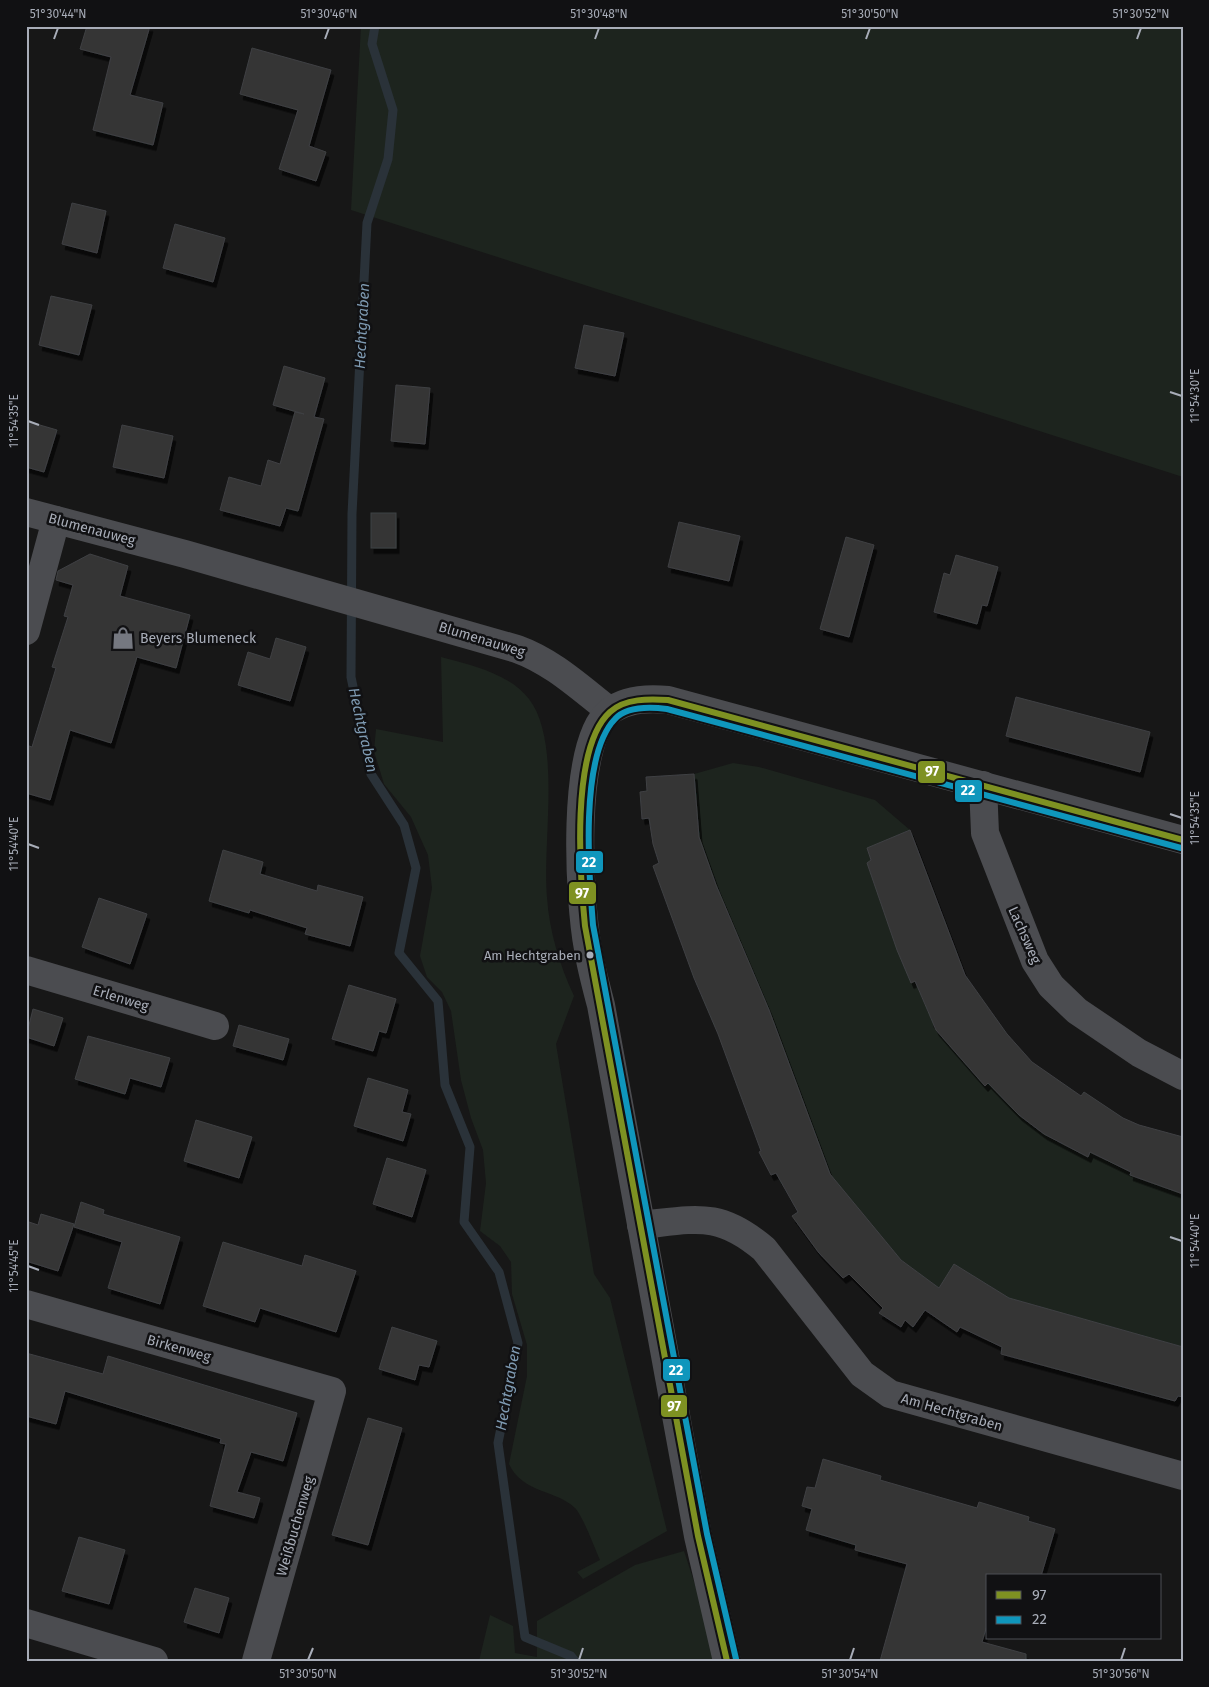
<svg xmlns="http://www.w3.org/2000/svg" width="1209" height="1687" font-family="'Fira Sans',sans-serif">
	<defs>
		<filter id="shadow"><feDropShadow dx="3" dy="5.5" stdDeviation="0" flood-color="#0009"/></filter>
	</defs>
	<rect width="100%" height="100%" fill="#171717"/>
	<g fill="#1d241e">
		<path d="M361 26H1183V477L351 210Z"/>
		<path d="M441 657C470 665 509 673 529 699 562 742 542 843 547 897 549 931 560 966 574 996L556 1044 594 1274 610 1298 667 1531 583 1579 577 1572 600 1560C595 1549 583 1516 575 1508 557 1490 522 1493 509 1464L527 1376V1345L512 1294 511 1262 500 1246 480 1231 486 1183 483 1150 471 1118 461 1080 451 1011 442 992 427 977 420 956 432 888 428 855 411 817 384 784 374 751 376 729 443 742Z"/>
		<path d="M733 763 759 767 875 800 910 830 868 848 871 860 867 863 911 983 915 981 928 1012 937 1023 933 1027 953 1049 969 1060 966 1065 985 1086 989 1082 1021 1111 1019 1115 1042 1133 1087 1156 1090 1152 1131 1170 1130 1175 1183 1193V1347L1009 1298 954 1264 939 1288 901 1260 830 1174 769 1010 716 885 699 837 694 774Z"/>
		<path d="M684 1551 720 1661H479L490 1615 513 1626 515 1653 537 1657V1621L635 1565Z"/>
	</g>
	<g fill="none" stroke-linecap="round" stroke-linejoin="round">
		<path stroke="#2a3239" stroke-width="9" d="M375 26 372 44 393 110 388 159 367 223 352 514 351 677 371 774 404 825 416 868 399 953 438 1001 445 1085 470 1147 464 1222 499 1272 518 1343 498 1443 525 1637 571 1656 575 1661"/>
	</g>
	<g fill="#353536" stroke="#3f4043" filter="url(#shadow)">
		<path d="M87 26H150L130 95 163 103 153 145 93 130 111 57 80 49Z"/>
		<path d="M252 48 331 70 309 146 326 152 316 181 279 169 298 110 240 94Z"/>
		<path d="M72 203 106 211 97 253 62 244Z"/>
		<path d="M175 224 225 238 213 282 163 268Z"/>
		<path d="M51 296 92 305 79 355 39 345Z"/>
		<path d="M584 325 624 333 615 376 575 368Z"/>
		<path d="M284 366 325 378 314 417 324 419 298 511 286 508 280 526 220 510 229 477 261 486 268 460 280 464 295 412 304 414 273 405Z"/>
		<path d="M396 385 430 388 425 444 391 441Z"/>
		<path d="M26 421 57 430 44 472 26 467Z"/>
		<path d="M122 425 173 436 164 478 113 467Z"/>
		<rect x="371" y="513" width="25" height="35"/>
		<path d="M679 522 740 536 729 581 668 567Z"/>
		<path d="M846 537 874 545 849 637 820 629Z"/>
		<path d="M90 554 128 566 120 596 190 615 176 668 137 657 111 743 70 730 50 800 26 793V745L32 747 56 668 52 667 68 617 64 616 73 585 56 580 58 571Z"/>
		<path d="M956 555 998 567 987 606 982 605 977 624 934 612 944 573 950 575Z"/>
		<path d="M276 638 306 647 290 701 238 685 248 652 270 659Z"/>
		<path d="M1016 697 1150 732 1140 772 1006 736Z"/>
		<path d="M694 774 699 837 716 885 769 1010 830 1174 901 1260 939 1288 954 1264 1009 1298 1183 1347V1397L1178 1396 1175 1401 1001 1354 1002 1347 960 1327 957 1332 925 1310 913 1327 905 1320 901 1327 879 1313 883 1308 849 1274 843 1278 819 1253 792 1216 798 1212 776 1173 771 1175 759 1152 761 1151 718 1034 694 978 653 866 659 863 653 844 649 818 642 819 640 792 647 791 646 777Z"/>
		<path d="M910 830 965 975 1007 1034 1032 1062 1081 1096 1084 1092 1123 1118 1139 1125 1183 1137V1194L1130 1175 1131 1172 1090 1152 1088 1157 1044 1134 1019 1115 988 1083 985 1086 936 1030 915 981 911 983 897 950 867 863 871 860 867 848Z"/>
		<path d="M223 850 263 862 260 874 317 891 318 885 363 897 350 946 305 934 307 928 250 910 249 913 209 901Z"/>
		<path d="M99 898 147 914 130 964 82 947Z"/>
		<path d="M349 985 396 999 386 1033 379 1031 373 1051 332 1039Z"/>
		<path d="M33 1009 63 1018 54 1046 26 1037Z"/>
		<path d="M239 1025 289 1039 283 1060 233 1046Z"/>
		<path d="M88 1036 170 1058 161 1087 130 1078 125 1094 75 1079Z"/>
		<path d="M368 1078 408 1090 402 1112 411 1114 403 1141 354 1126Z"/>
		<path d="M196 1120 252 1137 239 1178 184 1161Z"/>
		<path d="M387 1158 426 1170 412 1217 373 1204Z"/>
		<path d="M81 1202 104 1210 103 1214 180 1237 160 1304 108 1288 122 1242 74 1227Z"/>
		<path d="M41 1214 74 1224 58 1271 26 1261V1221L38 1225Z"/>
		<path d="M223 1242 302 1266 305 1255 356 1271 336 1332 260 1308 255 1322 203 1306Z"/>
		<path d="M392 1327 437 1341 429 1367 419 1365 415 1380 379 1369Z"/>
		<path d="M26 1353 103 1374 108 1356 297 1413 283 1461 251 1452 237 1492 260 1498 254 1518 210 1506 226 1444 220 1443 221 1439 65 1391 56 1424 26 1416Z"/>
		<path d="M368 1418 402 1428 368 1545 332 1535Z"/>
		<path d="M823 1459 881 1476 880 1480 977 1508 979 1502 1029 1517 1028 1521 1055 1529 1041 1576H988V1622L982 1642 1026 1654V1661H880L907 1564 855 1550 856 1545 806 1530 812 1509 802 1506 807 1487 815 1488Z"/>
		<path d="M79 1537 125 1550 109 1604 62 1591Z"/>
		<path d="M195 1588 229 1598 219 1633 184 1622Z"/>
	</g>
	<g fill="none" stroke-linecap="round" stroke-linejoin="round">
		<g stroke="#4b4c50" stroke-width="28">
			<path d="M26 512 185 554 517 649C553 662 580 688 610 711"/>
			<path d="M26 631 56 520"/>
			<path d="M983 785 985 833 1035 961 1051 986 1077 1011 1139 1053 1183 1076"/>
			<path d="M26 970 215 1026"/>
			<path d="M641 1225C697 1219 719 1211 764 1249L862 1374 890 1394 1183 1476"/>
			<path d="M26 1304 332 1391 256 1661"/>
			<path d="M26 1623 154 1661"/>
		</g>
		<path stroke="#4b4c50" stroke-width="28" d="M727 1661 698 1536 601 1005C596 986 591 968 588 949 579 901 570 744 609 712 625 699 648 698 668 700L1183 840"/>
		<defs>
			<path id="bus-1" d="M727 1661 698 1536 585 926C580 876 570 748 610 712 625 698 649 699 668 700L1183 840"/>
			<path id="bus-2" d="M736 1659 707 1534 593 925C589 876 579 756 615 719 627 706 651 707 667 709L1181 848"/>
		</defs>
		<use href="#bus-1" stroke="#111113" stroke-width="10"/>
		<use href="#bus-2" stroke="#111113" stroke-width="10"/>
		<use href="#bus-1" stroke="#7e9122" stroke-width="6"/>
		<use href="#bus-2" stroke="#0f96bc" stroke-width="6"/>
	</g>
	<path fill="none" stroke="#a8adb8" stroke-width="2" d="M54 39 58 28M325 39 329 28M595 39 599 28M866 39 870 28M1137 39 1141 28M1170 392 1182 396M28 421 39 425M1170 814 1182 818M28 844 39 848M1170 1237 1182 1241M28 1266 39 1270M308 1660 313 1648M579 1660 583 1648M850 1660 854 1648M1121 1660 1125 1648"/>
	<defs>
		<symbol id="shop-bare" viewBox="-9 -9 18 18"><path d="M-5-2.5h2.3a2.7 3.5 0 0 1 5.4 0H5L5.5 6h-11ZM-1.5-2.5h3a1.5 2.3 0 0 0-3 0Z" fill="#757880" stroke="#111113" stroke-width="2.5" paint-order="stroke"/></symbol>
	</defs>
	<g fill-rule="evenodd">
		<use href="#shop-bare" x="107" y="622" width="32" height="32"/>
	</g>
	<circle fill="#a8adb8" stroke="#111113" stroke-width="2" cx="590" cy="955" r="4.5"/>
	<g text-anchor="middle" stroke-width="5" stroke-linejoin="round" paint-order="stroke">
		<g font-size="13" fill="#a8adb8" stroke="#111113" text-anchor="end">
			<text x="581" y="960">Am Hechtgraben</text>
		</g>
		<g font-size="14" fill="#a8adb8" stroke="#111113">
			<text transform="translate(92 529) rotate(15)" y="5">Blumenauweg</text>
			<text transform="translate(482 639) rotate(17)" y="5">Blumenauweg</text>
			<text transform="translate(1025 935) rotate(66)" y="5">Lachsweg</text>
			<text transform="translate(121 998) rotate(17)" y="5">Erlenweg</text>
			<text transform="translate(179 1348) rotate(16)" y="5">Birkenweg</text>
			<text transform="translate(952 1412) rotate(16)" y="5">Am Hechtgraben</text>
			<text transform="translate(295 1526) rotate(-74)" y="5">Weißbuchenweg</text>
		</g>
		<g font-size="14" fill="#a8adb8" stroke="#111113" text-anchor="start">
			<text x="140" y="643">Beyers Blumeneck</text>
		</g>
		<g font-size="15" font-style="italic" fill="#7f9bb3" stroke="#111113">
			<text transform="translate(362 326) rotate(-87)" y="5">Hechtgraben</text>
			<text transform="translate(363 730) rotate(77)" y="5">Hechtgraben</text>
			<text transform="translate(508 1388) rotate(-80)" y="5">Hechtgraben</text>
		</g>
	</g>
	<g stroke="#111113" stroke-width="2">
		<rect x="917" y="760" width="29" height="24" rx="5" fill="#7e9122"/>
		<rect x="954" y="779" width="29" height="24" rx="5" fill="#0f96bc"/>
		<rect x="575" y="850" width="29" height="24" rx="5" fill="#0f96bc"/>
		<rect x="568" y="881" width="29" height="24" rx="5" fill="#7e9122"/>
		<rect x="662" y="1358" width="29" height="24" rx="5" fill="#0f96bc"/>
		<rect x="660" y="1394" width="28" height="24" rx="5" fill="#7e9122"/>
	</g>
	<g font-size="14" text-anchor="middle" font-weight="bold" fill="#fff">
		<text x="932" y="776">97</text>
		<text x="968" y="795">22</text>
		<text x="589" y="867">22</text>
		<text x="582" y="898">97</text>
		<text x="676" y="1375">22</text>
		<text x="674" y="1411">97</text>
	</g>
	<rect width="1209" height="1687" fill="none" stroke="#111113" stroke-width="55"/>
	<rect x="986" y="1574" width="175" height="65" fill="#111113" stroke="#4d4f55"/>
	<rect x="996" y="1591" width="25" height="8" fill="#7e9122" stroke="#4d4f55"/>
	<text x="1032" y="1600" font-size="15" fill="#a8adb8">97</text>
	<rect x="996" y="1616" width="25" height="8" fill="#0f96bc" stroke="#4d4f55"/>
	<text x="1032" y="1624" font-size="15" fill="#a8adb8">22</text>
	<rect x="28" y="28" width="1154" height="1632" fill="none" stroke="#a8adb8" stroke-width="2"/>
	<g font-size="12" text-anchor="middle" fill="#a8adb8">
		<text x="58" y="18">51°30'44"N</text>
		<text x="329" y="18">51°30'46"N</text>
		<text x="599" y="18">51°30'48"N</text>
		<text x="870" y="18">51°30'50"N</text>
		<text x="1141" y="18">51°30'52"N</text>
		<text transform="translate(1195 396) rotate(-90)" y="4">11°54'30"E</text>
		<text transform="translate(14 421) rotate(-90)" y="4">11°54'35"E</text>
		<text transform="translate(1195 818) rotate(-90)" y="4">11°54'35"E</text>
		<text transform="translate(14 844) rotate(-90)" y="4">11°54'40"E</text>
		<text transform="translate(1195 1241) rotate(-90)" y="4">11°54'40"E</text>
		<text transform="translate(14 1266) rotate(-90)" y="4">11°54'45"E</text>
		<text x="308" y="1678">51°30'50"N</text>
		<text x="579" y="1678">51°30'52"N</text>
		<text x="850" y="1678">51°30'54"N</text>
		<text x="1121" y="1678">51°30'56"N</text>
	</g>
</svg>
